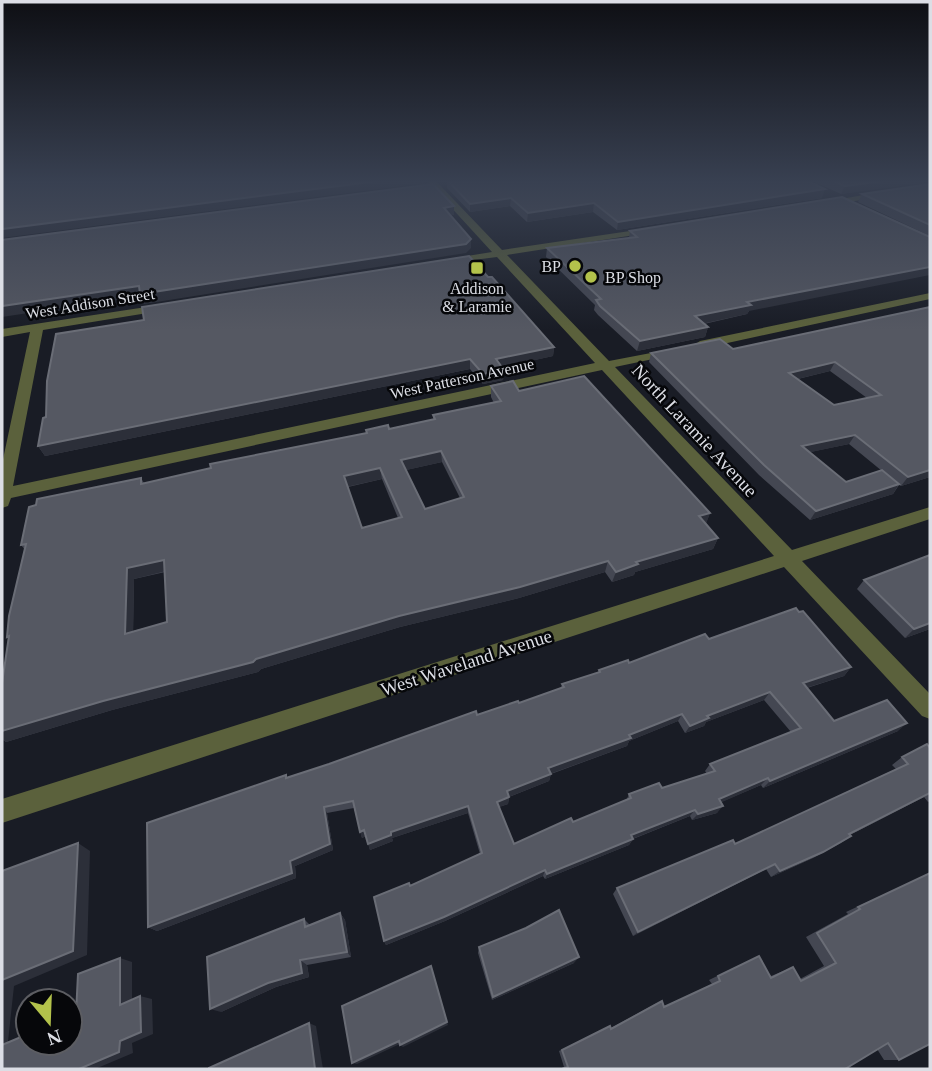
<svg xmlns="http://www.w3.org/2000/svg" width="932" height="1071" font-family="'Times New Roman',serif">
	<rect width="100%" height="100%" fill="#191c25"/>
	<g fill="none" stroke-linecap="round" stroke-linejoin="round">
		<g fill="#5b613c" fill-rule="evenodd">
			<path d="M426 180H435L502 250 657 227 659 229 654 232 507 255 609 361 677 348V354L615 367 792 550 930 507V519L802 561 930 694V719L922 716 784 567 2 823V799L774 556 602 370 11 498 8 506 2 508V464L30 332 2 337V329L166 304 172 307 166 310 43 330 13 486 595 363 497 257 442 264V260L492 252Z"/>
			<path d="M930 183V189L823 206 819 203Z"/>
			<path d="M930 293V299L700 349 694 345 700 341Z"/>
		</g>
	</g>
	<g fill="#444752" fill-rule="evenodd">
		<path d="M447 180 822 198 617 230 593 212 527 222 510 206 470 212 447 188Z"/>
		<path d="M810 180H930L841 194Z"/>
		<path d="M930 184V236L858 202 862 194Z"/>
		<path d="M630 231 749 311 747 314 704 324 708 327 705 337 637 351 598 315 594 310 595 305 546 257 547 248 629 238Z"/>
		<path d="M488 277 554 347 553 356 502 367 504 370 503 380 483 384 470 369 45 456 38 446Z"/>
		<path d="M930 307V477L901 486 899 485 893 494 810 520 759 475 649 362 651 353 733 349ZM830 371 867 398 834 405 798 379ZM849 444 882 471 846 482 810 452Z"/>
		<path d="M491 386 519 391 710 513 706 523 718 538 713 549 635 572 634 575 612 582 605 572 519 598 400 627 261 669 258 672 112 710 6 742 2 739V683L8 639 25 550 21 545 36 505 141 478 144 483 366 434V430L389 429 433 420V415L494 403 491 397ZM442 462 460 498 425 509 406 470ZM382 479 398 518 362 528 348 487ZM165 572 167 622 133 631 134 579Z"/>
		<path d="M930 555V629L905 638 857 589 864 580Z"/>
		<path d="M709 639 851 667 844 676 807 688 834 721 898 731 763 788 761 785 721 802 717 813 692 820 690 816 633 839 629 845 545 879 543 876 445 921 386 945 384 941 410 886 480 854 468 813 392 838 393 841 370 850 366 836 362 838 354 808 327 813 333 850 295 866 296 878 157 931 148 927 287 778 477 715 519 703 561 688 562 684 598 673 599 670 629 663ZM764 700 791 732 710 764 705 771 707 774 662 788 629 794 626 801 573 822 514 844 499 807 508 804 509 797 549 781 551 774 627 746 629 741 678 721 685 733 704 726 706 722Z"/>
		<path d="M930 748V801L928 802 924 797 850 835 851 836 841 843 813 858 771 877 766 869 633 936 613 894 617 888 735 844 896 769 892 765 902 757Z"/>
		<path d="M930 873 899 1060H884L877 1049 845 1069H560L564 1067 559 1051 605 1028H611L655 1004 662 1001 664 1007 712 984 709 980 750 960 771 976 793 967 800 979 824 966 806 937 848 914 846 912Z"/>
		<path d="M340 913 345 920 351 957 307 965 309 977 276 987 221 1012 304 919 310 925Z"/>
		<path d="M526 928 574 963 492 1000 478 953 479 947Z"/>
	</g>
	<g fill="#2c2f39">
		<path d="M386 180H425V183L2 238V229Z"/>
		<path d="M891 180H930V182L841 194 845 186Z"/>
		<path d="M825 189 822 198 617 230 618 222Z"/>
		<path d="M511 198 510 206 470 212V204Z"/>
		<path d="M594 203 593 212 527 222 528 213Z"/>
		<path d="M454 206V215L444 216V208Z"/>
		<path d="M471 239V248L466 253 144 304 141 296 2 317V306Z"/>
		<path d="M930 267V275L749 311 747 314 692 326 695 316 747 302Z"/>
		<path d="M708 327 705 337 637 351 640 341Z"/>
		<path d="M554 347 553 356 496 369V359Z"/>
		<path d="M470 359V369L45 456 38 446Z"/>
		<path d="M835 362 830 371 785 382 789 373Z"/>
		<path d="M504 370 503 380 483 384V374Z"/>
		<path d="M855 435 849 444 797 455 802 446Z"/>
		<path d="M441 451 442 462 402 471 401 460Z"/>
		<path d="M380 468 382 479 346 487 344 476Z"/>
		<path d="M930 470V477L901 486 908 477Z"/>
		<path d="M899 484 893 494 810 520 816 511Z"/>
		<path d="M710 513 706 524 699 516Z"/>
		<path d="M718 538 713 549 635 572 634 575 612 582 616 572 636 562Z"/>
		<path d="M164 560 170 570 134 579 133 644 125 634 127 568Z"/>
		<path d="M608 561 605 572 519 598 400 627 261 669 258 672 112 710 6 742 2 739V731L103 701 256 659 399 616Z"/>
		<path d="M930 623V629L905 638 914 629Z"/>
		<path d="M851 667 844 676 796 691 803 683Z"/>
		<path d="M770 692 764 700 706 722 704 726 685 733 690 726 707 716Z"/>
		<path d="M682 714 678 721 629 741 627 746 547 775 548 768Z"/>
		<path d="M907 723 898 731 763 788 770 781Z"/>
		<path d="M551 774 549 781 506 798 507 791Z"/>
		<path d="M768 778 761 785 713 806 719 799Z"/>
		<path d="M930 793 924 797 839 840 849 834Z"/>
		<path d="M509 797 508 804 496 808 497 802Z"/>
		<path d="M468 806V813L392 838 391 832Z"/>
		<path d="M723 806 717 813 692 820 698 814Z"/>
		<path d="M324 807 327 813 333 850 295 866 296 878 157 931 148 927 290 861Z"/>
		<path d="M695 810 690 816 627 841 631 835Z"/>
		<path d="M364 830 366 836 362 838 360 832Z"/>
		<path d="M391 835 393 841 370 850 368 844Z"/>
		<path d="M851 836 813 858 771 877 780 871Z"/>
		<path d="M633 839 629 845 545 879 547 874Z"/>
		<path d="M78 843 90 851 87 955 14 986 7 1051H2V980Z"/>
		<path d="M775 864 766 869 633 936 638 932Z"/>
		<path d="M545 870 543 876 445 921 386 945 384 941Z"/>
		<path d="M340 913 345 920 351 957 347 952Z"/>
		<path d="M579 957 574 963 492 1000 493 997Z"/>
		<path d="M120 958 132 962V1007L120 1005Z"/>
		<path d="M300 960 307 965 309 977 276 987 221 1012 210 1009 268 983Z"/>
		<path d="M431 966 448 1025 403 1047 400 1045Z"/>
		<path d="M140 996 152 999 153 1034 132 1043 133 1053 95 1069H79L120 1041Z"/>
		<path d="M309 1023 316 1026 323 1069H315Z"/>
		<path d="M399 1041 402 1043 357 1064 352 1063Z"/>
	</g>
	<g fill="#555862" stroke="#6a6d76" stroke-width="2" fill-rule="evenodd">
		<path d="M2 180H386L2 229Z"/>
		<path d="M447 180H806L825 189 618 222 594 203 528 213 511 198 470 204Z"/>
		<path d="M831 180H891L845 186Z"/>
		<path d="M433 184 454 206 444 208 471 239 466 244 140 294 139 286 2 306V240Z"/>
		<path d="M930 184V225L862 194Z"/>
		<path d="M842 197 930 237V267L747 302 751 305 695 316 708 327 640 341 600 306 596 300 601 299 547 248 637 237 630 231Z"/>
		<path d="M469 256 488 277H492L554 347 496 359 504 370 483 374 470 359 38 446 43 418 46 417 47 381 56 334 144 320 142 307Z"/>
		<path d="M930 307V470L908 477 855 435 802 446 846 482 882 470 899 484 816 511 764 465 651 353 720 339 733 349ZM835 362 881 395 834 405 789 373Z"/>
		<path d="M584 376 710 513 699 516 718 538 636 562 638 564 616 572 608 561 520 587 399 616 256 659 253 662 103 701 2 731V683L9 636 7 637 9 616 26 544 21 545 29 507 36 505 37 499 141 478V484L211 468 210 464 367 433 366 430 388 425 389 429 435 419 433 415 501 401 491 386 513 381 519 391ZM441 451 464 497 425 509 401 460ZM380 468 402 517 362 528 344 476ZM164 560 167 622 125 634 127 568Z"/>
		<path d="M930 555V623L914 629 864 580Z"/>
		<path d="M796 608 799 612 803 611 851 667 803 683 834 721 887 700 907 723 770 781 768 778 719 799 723 806 698 814 695 810 631 835 633 839 547 874 545 870 444 917 384 941 374 897 409 883 410 886 482 853 468 806 391 832V835L368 844 364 830 360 832 353 801 324 807 330 844 290 861 292 873 148 927 147 823 286 775V778L329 764 476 711 477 715 518 701 519 703 564 687 562 684 600 672 599 670 628 660 629 663 705 634 709 639ZM770 692 801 728 710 764 715 771 662 788 659 783 629 794 631 798 573 822 571 818 514 844 497 802 509 797 507 791 551 774 548 768 631 738 629 735 682 714 690 726 709 718 707 716Z"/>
		<path d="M927 744 930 748V793L849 834 851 836 823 852 780 871 775 864 638 932 617 888 733 840 735 844 908 764 902 757Z"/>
		<path d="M78 843 73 951 2 980V871Z"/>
		<path d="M930 873V1044L899 1060 888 1043 845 1069H562L568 1067 562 1050 610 1026 611 1029 662 1001 664 1007 720 981 718 976 759 956 771 978 793 967 801 981 836 963 817 933 860 909 858 907Z"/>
		<path d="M559 910 579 957 493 997 479 947 526 928Z"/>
		<path d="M340 913 347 952 300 960 302 973 268 983 210 1009 207 957 304 919 305 927Z"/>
		<path d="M120 958V1005L140 996 141 1032 120 1041 119 1052 79 1069H2V1045L28 1034V1043H70V1016L76 1014 78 974Z"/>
		<path d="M431 966 447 1022 400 1045 399 1041 352 1063 342 1006Z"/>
		<path d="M309 1023 315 1069H209V1068Z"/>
	</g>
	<linearGradient id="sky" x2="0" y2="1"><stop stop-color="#0e0f14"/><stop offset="0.55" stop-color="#384051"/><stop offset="1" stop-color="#384051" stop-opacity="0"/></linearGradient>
	<rect width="932" height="330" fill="url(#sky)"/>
	<g fill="#b3c24b" stroke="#06070a" stroke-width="2.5">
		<circle cx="575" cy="266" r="7"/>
		<rect x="470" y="261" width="14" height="14" rx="3.5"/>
		<circle cx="591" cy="277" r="7"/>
	</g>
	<g text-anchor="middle" stroke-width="5" stroke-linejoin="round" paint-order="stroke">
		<g font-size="16" fill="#dcdee5" stroke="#06070a" text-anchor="end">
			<text x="561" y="272">BP</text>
			<text x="605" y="283" text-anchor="start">BP Shop</text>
			<text x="477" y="294" text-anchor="middle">Addison<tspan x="477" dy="18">&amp; Laramie</tspan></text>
		</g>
		<g font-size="16" fill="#dcdee5" stroke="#06070a">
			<text transform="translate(90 303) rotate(-9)" y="6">West Addison Street</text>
			<text transform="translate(462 378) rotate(-12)" y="6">West Patterson Avenue</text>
		</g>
		<g font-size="19" fill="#dcdee5" stroke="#06070a">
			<text transform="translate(695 430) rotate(47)" y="7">North Laramie Avenue</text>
			<text transform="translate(466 662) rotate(-18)" y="7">West Waveland Avenue</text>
		</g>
	</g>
	<rect width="932" height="1071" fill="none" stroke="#dcdee5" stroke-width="7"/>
	<g transform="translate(49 1022) rotate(161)"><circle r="33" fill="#06070a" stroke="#5c5d62" stroke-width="2"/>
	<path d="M0-5L12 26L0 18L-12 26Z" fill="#b3c24b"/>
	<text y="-10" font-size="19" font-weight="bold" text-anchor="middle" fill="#dcdee5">N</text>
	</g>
</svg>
